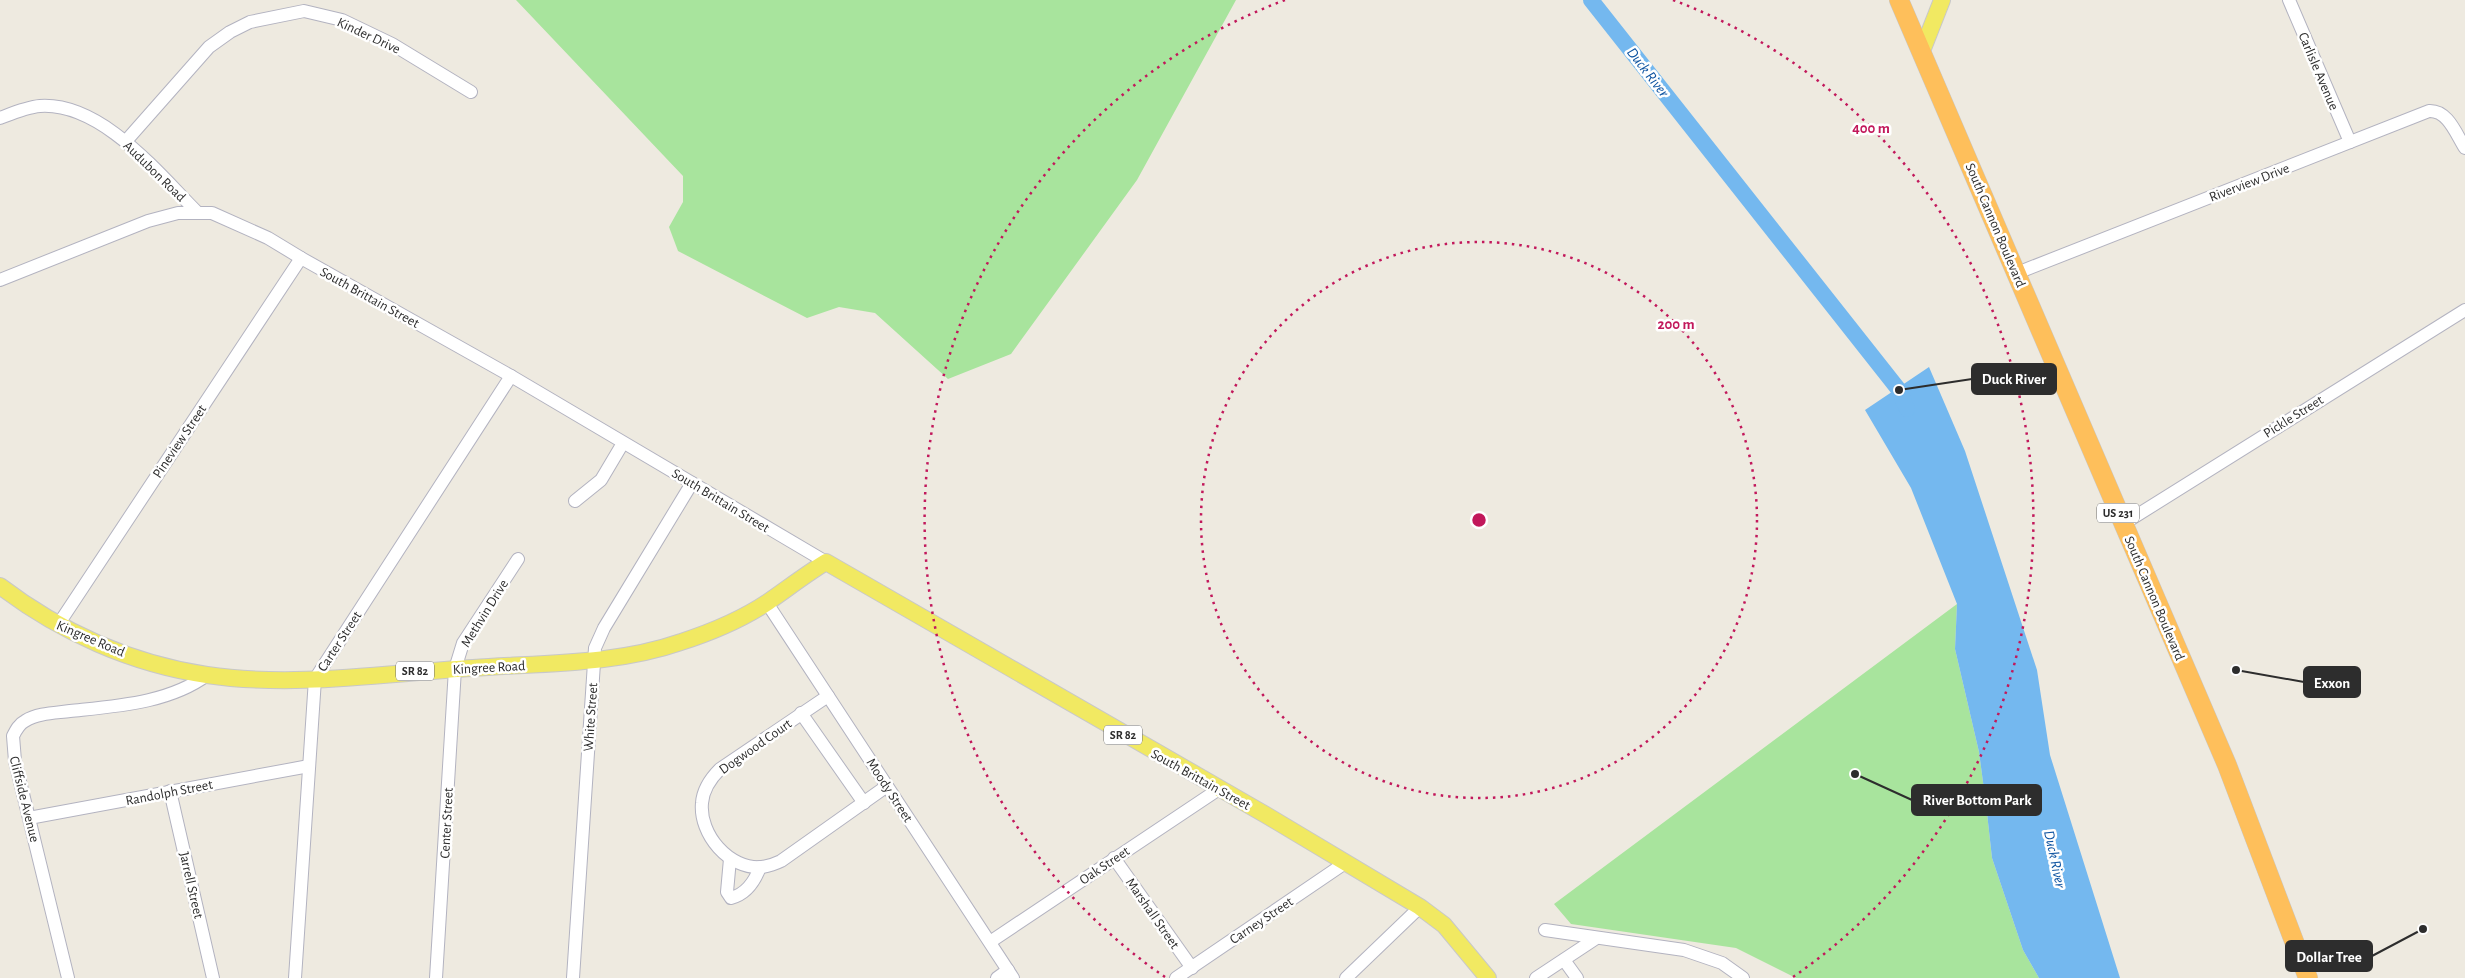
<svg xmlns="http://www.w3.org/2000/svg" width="2465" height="978" font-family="'Alegreya Sans',sans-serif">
	<rect width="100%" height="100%" fill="#eeeae0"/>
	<g fill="#a8e49d">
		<path d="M516 0H1236L1137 180 1011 354 948 379 875 313 839 307 807 318 678 251 669 227 683 202V176Z"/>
		<path d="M1957 604 1955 649 1979 752 1985 797 1972 807 1973 813H1987L1992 858 2023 950 2039 978H1796L1736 948 1571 924 1554 904Z"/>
	</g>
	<path fill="#74b8ef" d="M1929 367 1965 451 2037 670 2050 755 2120 978H2039L2023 950 1992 858 1987 813H1973C1969 805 1979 801 1985 797L1979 752 1955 649 1957 604 1911 488 1865 410Z"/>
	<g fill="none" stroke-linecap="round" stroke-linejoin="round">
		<path stroke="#74b8ef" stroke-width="16" d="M1591 0 1899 390 1907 409"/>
		<defs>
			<g id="minor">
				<path d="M2289 0 2350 142"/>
				<path d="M0 118C13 113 27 107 40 106 101 102 158 173 197 212"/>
				<path d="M126 141 209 47 230 32 250 22 304 11 342 20 392 44 471 92"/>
				<path d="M2017 273 2429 111C2448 110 2456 134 2465 148"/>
				<path d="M0 280 148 221 178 213H212L268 238 301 258 511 376 826 562"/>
				<path d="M575 501 601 480 623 443"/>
				<path d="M2123 524 2465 310"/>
				<path d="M767 603 1013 978"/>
				<path d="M58 625 301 258"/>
				<path d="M828 696 720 769C710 779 703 789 702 803 699 834 729 870 762 867 768 866 775 864 781 861L887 786"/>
				<path d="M801 713 864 803"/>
				<path d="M170 791 213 978"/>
				<path d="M29 818 309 766"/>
				<path d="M1114 858 1192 968"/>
				<path d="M730 859 727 892 731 898C746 894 755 881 760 867"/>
				<path d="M1545 930 1684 950 1722 963 1743 978"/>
				<path d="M990 942 1219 789"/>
				<path d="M1564 960 1577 978"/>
				<path d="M68 978 15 761 13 736C16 730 19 724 25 721 38 713 56 713 70 711 117 706 169 703 207 675"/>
				<path d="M295 978 315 679 511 376"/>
				<path d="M436 978 455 669 463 643 518 559"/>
				<path d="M573 978 595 648 604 628 692 483"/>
				<path d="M997 978 1008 970"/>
				<path d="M1176 978 1345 863"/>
				<path d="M1346 978 1420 907"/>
				<path d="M1536 978 1595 939"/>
			</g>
			<g id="major">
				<path d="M1922 51 1942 0"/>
				<path d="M0 586C60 632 132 664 207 675 295 688 386 673 473 668 542 663 615 665 681 642 712 632 741 620 768 602 787 589 806 574 826 562L1266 815 1420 907 1444 925 1488 978"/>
			</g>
			<path id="highway" d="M1899 0 2227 765 2308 978"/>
		</defs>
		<use href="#minor" stroke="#b3b3c0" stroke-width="14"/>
		<use href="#major" stroke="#c8c8c8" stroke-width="18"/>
		<use href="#highway" stroke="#c8c8c8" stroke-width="20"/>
		<use href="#minor" stroke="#fff" stroke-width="12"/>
		<use href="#major" stroke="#f1e962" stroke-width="16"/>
		<use href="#highway" stroke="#febf5b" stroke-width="19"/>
	</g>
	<g fill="none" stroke="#c2185b" stroke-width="2.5" stroke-dasharray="2.5 5">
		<circle cx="1479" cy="520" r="278"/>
		<path d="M1165 977A555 555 0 0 1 1285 0M1673 0A555 555 0 0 1 1793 977"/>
	</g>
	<g text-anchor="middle" stroke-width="5" stroke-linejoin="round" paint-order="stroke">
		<g fill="#fff" stroke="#6c6c6c" stroke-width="1">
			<rect x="2097" y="503.5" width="42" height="19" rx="4"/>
			<rect x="396" y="661.5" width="38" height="19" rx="4"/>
			<rect x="1104" y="725.5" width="38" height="19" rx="4"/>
		</g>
		<g font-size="12" font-weight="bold" fill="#2d2d2d">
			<text x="2118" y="517">US 231</text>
			<text x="415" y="675">SR 82</text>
			<text x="1123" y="739">SR 82</text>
		</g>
		<g font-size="14" fill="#2d2d2d" stroke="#fff">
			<text transform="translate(369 35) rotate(25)" y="5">Kinder Drive</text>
			<text transform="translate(2319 71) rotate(67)" y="5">Carlisle Avenue</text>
			<text transform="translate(155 171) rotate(44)" y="5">Audubon Road</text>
			<text transform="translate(2249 182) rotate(-21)" y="5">Riverview Drive</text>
			<text transform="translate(1996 225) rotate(67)" y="5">South Cannon Boulevard</text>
			<text transform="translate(370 297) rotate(29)" y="5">South Brittain Street</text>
			<text transform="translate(2293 416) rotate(-32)" y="5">Pickle Street</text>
			<text transform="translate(179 441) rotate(-56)" y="5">Pineview Street</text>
			<text transform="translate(721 500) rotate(31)" y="5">South Brittain Street</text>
			<text transform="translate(2155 598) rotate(67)" y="5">South Cannon Boulevard</text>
			<text transform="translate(484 613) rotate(-58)" y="5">Methvin Drive</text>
			<text transform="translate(91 638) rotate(23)" y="5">Kingree Road</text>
			<text transform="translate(339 641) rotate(-57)" y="5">Carter Street</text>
			<text transform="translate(489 667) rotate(-3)" y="5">Kingree Road</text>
			<text transform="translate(590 717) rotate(-86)" y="5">White Street</text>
			<text transform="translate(755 746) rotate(-35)" y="5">Dogwood Court</text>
			<text transform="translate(1201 779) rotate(29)" y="5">South Brittain Street</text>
			<text transform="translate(890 790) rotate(57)" y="5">Moody Street</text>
			<text transform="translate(169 792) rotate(-11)" y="5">Randolph Street</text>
			<text transform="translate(25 799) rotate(76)" y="5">Cliffside Avenue</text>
			<text transform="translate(446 823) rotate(-87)" y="5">Center Street</text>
			<text transform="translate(1104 865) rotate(-34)" y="5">Oak Street</text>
			<text transform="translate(192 885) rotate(77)" y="5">Jarrell Street</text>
			<text transform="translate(1153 913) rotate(55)" y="5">Marshall Street</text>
			<text transform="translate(1261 920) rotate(-34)" y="5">Carney Street</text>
		</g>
		<g font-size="15" font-style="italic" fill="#0e53a0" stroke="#fff">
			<text transform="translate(1648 72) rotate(52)" y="5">Duck River</text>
			<text transform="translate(2055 859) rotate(78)" y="5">Duck River</text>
		</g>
	</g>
	<circle cx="1479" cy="520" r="8" fill="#c2185b" stroke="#fff" stroke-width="2.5"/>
	<g font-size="15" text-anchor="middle" font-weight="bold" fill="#c2185b" stroke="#fff" stroke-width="5" stroke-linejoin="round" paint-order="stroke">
		<text x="1871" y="133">400 m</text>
		<text x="1676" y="329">200 m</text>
	</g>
	<path fill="none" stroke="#2d2d2d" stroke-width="2" d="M1899 390L1972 379M2236 670L2304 682M1855 774L1912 800M2423 929L2372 956"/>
	<g fill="#2d2d2d" stroke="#fff" stroke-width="2">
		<circle cx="1899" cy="390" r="5"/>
		<circle cx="2236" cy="670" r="5"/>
		<circle cx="1855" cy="774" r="5"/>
		<circle cx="2423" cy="929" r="5"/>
	</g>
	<g fill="#2d2d2d" stroke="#2d2d2d" stroke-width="2">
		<rect x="1972" y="364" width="84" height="30" rx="5"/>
		<rect x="2304" y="667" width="56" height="30" rx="5"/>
		<rect x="1912" y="785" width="129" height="30" rx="5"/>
		<rect x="2286" y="941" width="86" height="30" rx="5"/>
	</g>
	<g font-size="15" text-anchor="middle" font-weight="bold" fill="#fff">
		<text x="2014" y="384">Duck River</text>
		<text x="2332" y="688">Exxon</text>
		<text x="1977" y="805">River Bottom Park</text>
		<text x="2329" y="962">Dollar Tree</text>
	</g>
</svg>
